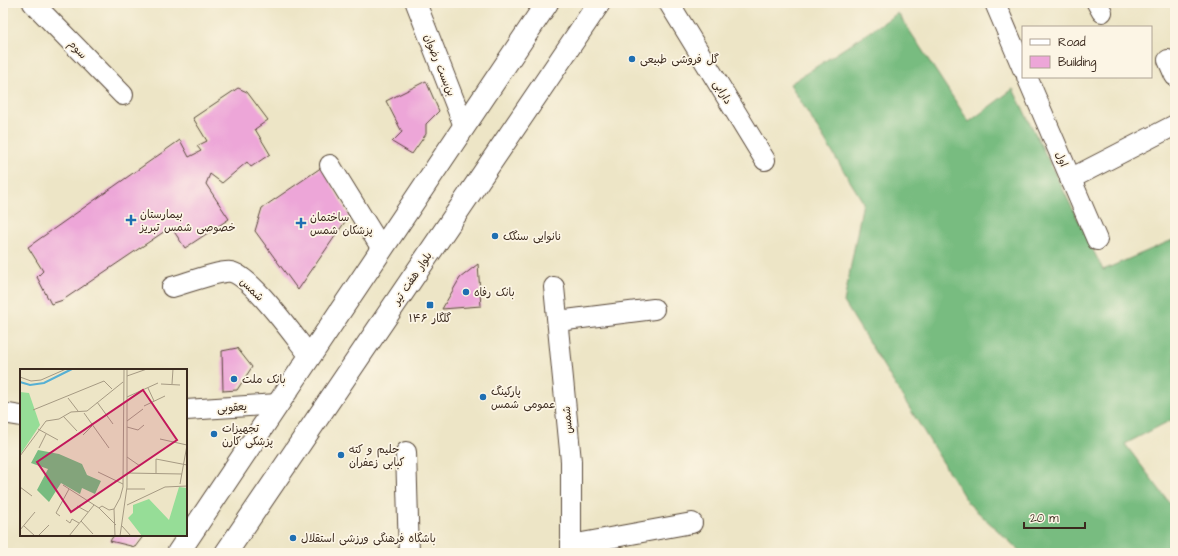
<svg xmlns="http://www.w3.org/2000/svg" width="1178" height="556" font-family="'Architects Daughter','Playpen Sans Arabic',sans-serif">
	<rect width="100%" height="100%" fill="#fcf5e5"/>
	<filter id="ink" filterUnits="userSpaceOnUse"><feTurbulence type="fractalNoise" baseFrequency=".025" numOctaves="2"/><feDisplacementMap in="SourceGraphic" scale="8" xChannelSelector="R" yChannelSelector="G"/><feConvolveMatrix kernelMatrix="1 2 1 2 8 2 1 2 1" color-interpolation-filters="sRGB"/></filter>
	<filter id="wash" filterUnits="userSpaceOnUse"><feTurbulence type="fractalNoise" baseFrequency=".012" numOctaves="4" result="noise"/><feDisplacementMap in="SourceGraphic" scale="16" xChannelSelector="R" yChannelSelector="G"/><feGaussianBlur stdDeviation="0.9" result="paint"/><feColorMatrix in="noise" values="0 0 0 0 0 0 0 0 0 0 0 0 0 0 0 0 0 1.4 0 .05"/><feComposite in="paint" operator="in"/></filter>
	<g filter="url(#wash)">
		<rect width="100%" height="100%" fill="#ede5c6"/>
		<path fill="#78bc80" stroke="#5a734f" d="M898 13 969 122 1013 89 1103 270 1175 239V418L1125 444 1175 510V553H1022L968 503 844 302 863 202 790 84Z"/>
		<g id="blocks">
			<g fill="#eda6d8">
				<path d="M426 81 439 111 426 124V134L412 154 392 142 402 132 386 101Z"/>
				<path d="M238 88 247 92 268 120 255 129 270 154 251 167 247 162 222 183 210 174 206 184 229 219 185 248 171 227 63 300 51 304 37 277 43 271 28 247 180 140 189 157 201 151 197 146 207 141 193 118Z"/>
				<path d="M322 167 349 216 298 290 255 231 262 208Z"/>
				<path d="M478 264 481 306 442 309 460 278Z"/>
				<path d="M237 348 252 367 237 390 223 391 222 351Z"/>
				<path d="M114 535H144L135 547 110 541Z"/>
			</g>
		</g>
	</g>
	<g filter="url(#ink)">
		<use href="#blocks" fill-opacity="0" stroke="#564637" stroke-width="1"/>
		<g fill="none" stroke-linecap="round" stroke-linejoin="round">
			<defs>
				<g id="minor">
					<path d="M33 3 123 95"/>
					<path d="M416 3 464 126"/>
					<path d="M669 3 765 160"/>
					<path d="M995 3 1023 69"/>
					<path d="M1097 3 1102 12"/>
					<path d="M1168 60 1175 76"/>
					<path d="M1027 77 1097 240"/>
					<path d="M330 165 382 249"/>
					<path d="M1070 179 1175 125"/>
					<path d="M172 287C184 284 221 270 231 272 252 276 295 338 310 356"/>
					<path d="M554 287 571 461V553"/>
					<path d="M558 321 654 309"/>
					<path d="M186 410 278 404"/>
					<path d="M3 413 21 416"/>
					<path d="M406 452 409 553"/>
					<path d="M571 545 692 523"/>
				</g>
				<g id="highway">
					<path d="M178 553 547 3"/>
					<path d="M226 553 599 3"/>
				</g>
			</defs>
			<use href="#minor" stroke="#564637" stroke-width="22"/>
			<use href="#highway" stroke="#564637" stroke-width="24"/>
			<use href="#minor" stroke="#fff" stroke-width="20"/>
			<use href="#highway" stroke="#fff" stroke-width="22"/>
		</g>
	</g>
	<g fill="#1f6fb2" stroke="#fcf5e5" stroke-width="1.5">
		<circle cx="632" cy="59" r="4"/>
		<path d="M129 214h4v4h4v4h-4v4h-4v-4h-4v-4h4z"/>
		<path d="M299 217h4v4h4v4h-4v4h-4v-4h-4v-4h4z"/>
		<circle cx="495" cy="236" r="4"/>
		<circle cx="466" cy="292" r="4"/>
		<rect x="426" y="301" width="8" height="8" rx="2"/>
		<circle cx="234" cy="379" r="4"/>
		<circle cx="483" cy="397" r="4"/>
		<circle cx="214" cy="434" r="4"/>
		<circle cx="341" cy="455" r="4"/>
		<circle cx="293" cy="538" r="4"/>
	</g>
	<g text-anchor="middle" stroke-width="3.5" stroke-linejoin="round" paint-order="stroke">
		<g font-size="11" fill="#3b2a1e" stroke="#fcf5e5">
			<text transform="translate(78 49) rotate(46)" y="4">سوم</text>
			<text transform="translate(440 65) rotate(68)" y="4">بن‌بست رضوان</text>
			<text transform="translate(723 92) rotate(59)" y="4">دارابی</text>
			<text transform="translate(1062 159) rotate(67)" y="4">اول</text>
			<text transform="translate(412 278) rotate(-56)" y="4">بلوار هفت تیر</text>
			<text transform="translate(252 289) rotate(44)" y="4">شمس</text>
			<text transform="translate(232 407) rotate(-4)" y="4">یعقوبی</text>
			<text transform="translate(567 420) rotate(-95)" y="4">شمس</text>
		</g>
		<g font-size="11" fill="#3b2a1e" stroke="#fcf5e5" text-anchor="start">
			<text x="640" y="63">گل فروشی طبیعی</text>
			<text x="140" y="218">بیمارستان<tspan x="140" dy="13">خصوصی شمس تبریز</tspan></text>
			<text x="310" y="221">ساختمان<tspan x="310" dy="13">پزشکان شمس</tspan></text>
			<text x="503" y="240">نانوایی سنگک</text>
			<text x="474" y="296">بانک رفاه</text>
			<text x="430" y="322" text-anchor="middle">گلگار ۱۴۶</text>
			<text x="242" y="383">بانک ملت</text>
			<text x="491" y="395">پارکینگ<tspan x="491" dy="13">عمومی شمس</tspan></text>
			<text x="222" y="432">تجهیزات<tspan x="222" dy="13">پزشکی کارن</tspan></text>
			<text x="349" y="453">حلیم و کته<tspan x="349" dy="13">کبابی زعفران</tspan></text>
			<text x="301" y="542">باشگاه فرهنگی ورزشی استقلال</text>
		</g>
	</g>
	<g transform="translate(20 369)">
		<rect width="167" height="167" fill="#ede5c6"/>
		<path d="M0 23 9 24 20 56 0 86ZM159 118 167 119V167H122L108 149 113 144V136L129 130 149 151Z" fill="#96dd97"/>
		<path d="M18 81 39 85 62 95 67 106 81 112 75 125 62 119 60 125 41 114 29 133 17 121 28 100 11 94Z" fill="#78bc80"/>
		<path fill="none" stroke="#56b0d4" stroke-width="2" d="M0 13 10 16 24 14 52 0"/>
		<path fill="none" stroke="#a69a83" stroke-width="1" d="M107 7 127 0M0 8 11 12 21 11 46 0M141 15 160 16M152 15 153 0M128 19 134 32M107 28 138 14M48 29 58 42M77 33 93 55M124 37 145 27M13 41 84 12 92 20M64 44 89 79M43 47 57 62M107 52 123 40M107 58 118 61 124 56M18 60 38 71M63 66 72 57M140 70 167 76M19 79 26 65M0 87 26 52 39 50 51 43 67 42 103 13M107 88 120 97M78 103 103 115M107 104 162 105M136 105V90L167 96M160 115 167 76M43 116 79 139 96 156M0 118 12 127M107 120H125M107 136 145 118 167 117M57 137 68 143M79 139 82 137 89 141 94 140M40 147 36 144 49 120M46 151 50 154 52 150 59 154M61 152 73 165M4 157 15 167M102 157 111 167M0 161 15 143M18 167 29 156M49 167 74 136M95 167 94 140 100 129 103 118 104 0M100 167 107 118V0"/>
		<path fill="#c2185b" fill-opacity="0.15" stroke="#c2185b" stroke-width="2" d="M123 21 157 71 51 143 17 93Z"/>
		<rect width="167" height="167" fill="none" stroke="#3b2a1e" stroke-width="2"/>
	</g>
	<rect width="1178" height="556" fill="none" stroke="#fcf5e5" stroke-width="16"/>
	<rect x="1022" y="26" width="130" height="52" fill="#fcf5e5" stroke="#afa495"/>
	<rect x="1030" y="39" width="20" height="6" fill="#ffffff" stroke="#afa495"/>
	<text x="1058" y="46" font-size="12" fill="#3b2a1e">Road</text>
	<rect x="1030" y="56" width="20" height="12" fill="#eda6d8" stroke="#afa495"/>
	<text x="1058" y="66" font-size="12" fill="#3b2a1e">Building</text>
	<path d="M1024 522v6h61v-6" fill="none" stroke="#3b2a1e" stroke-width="2"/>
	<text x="1030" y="522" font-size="12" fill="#3b2a1e" stroke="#fcf5e5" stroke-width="3" paint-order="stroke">20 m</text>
</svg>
